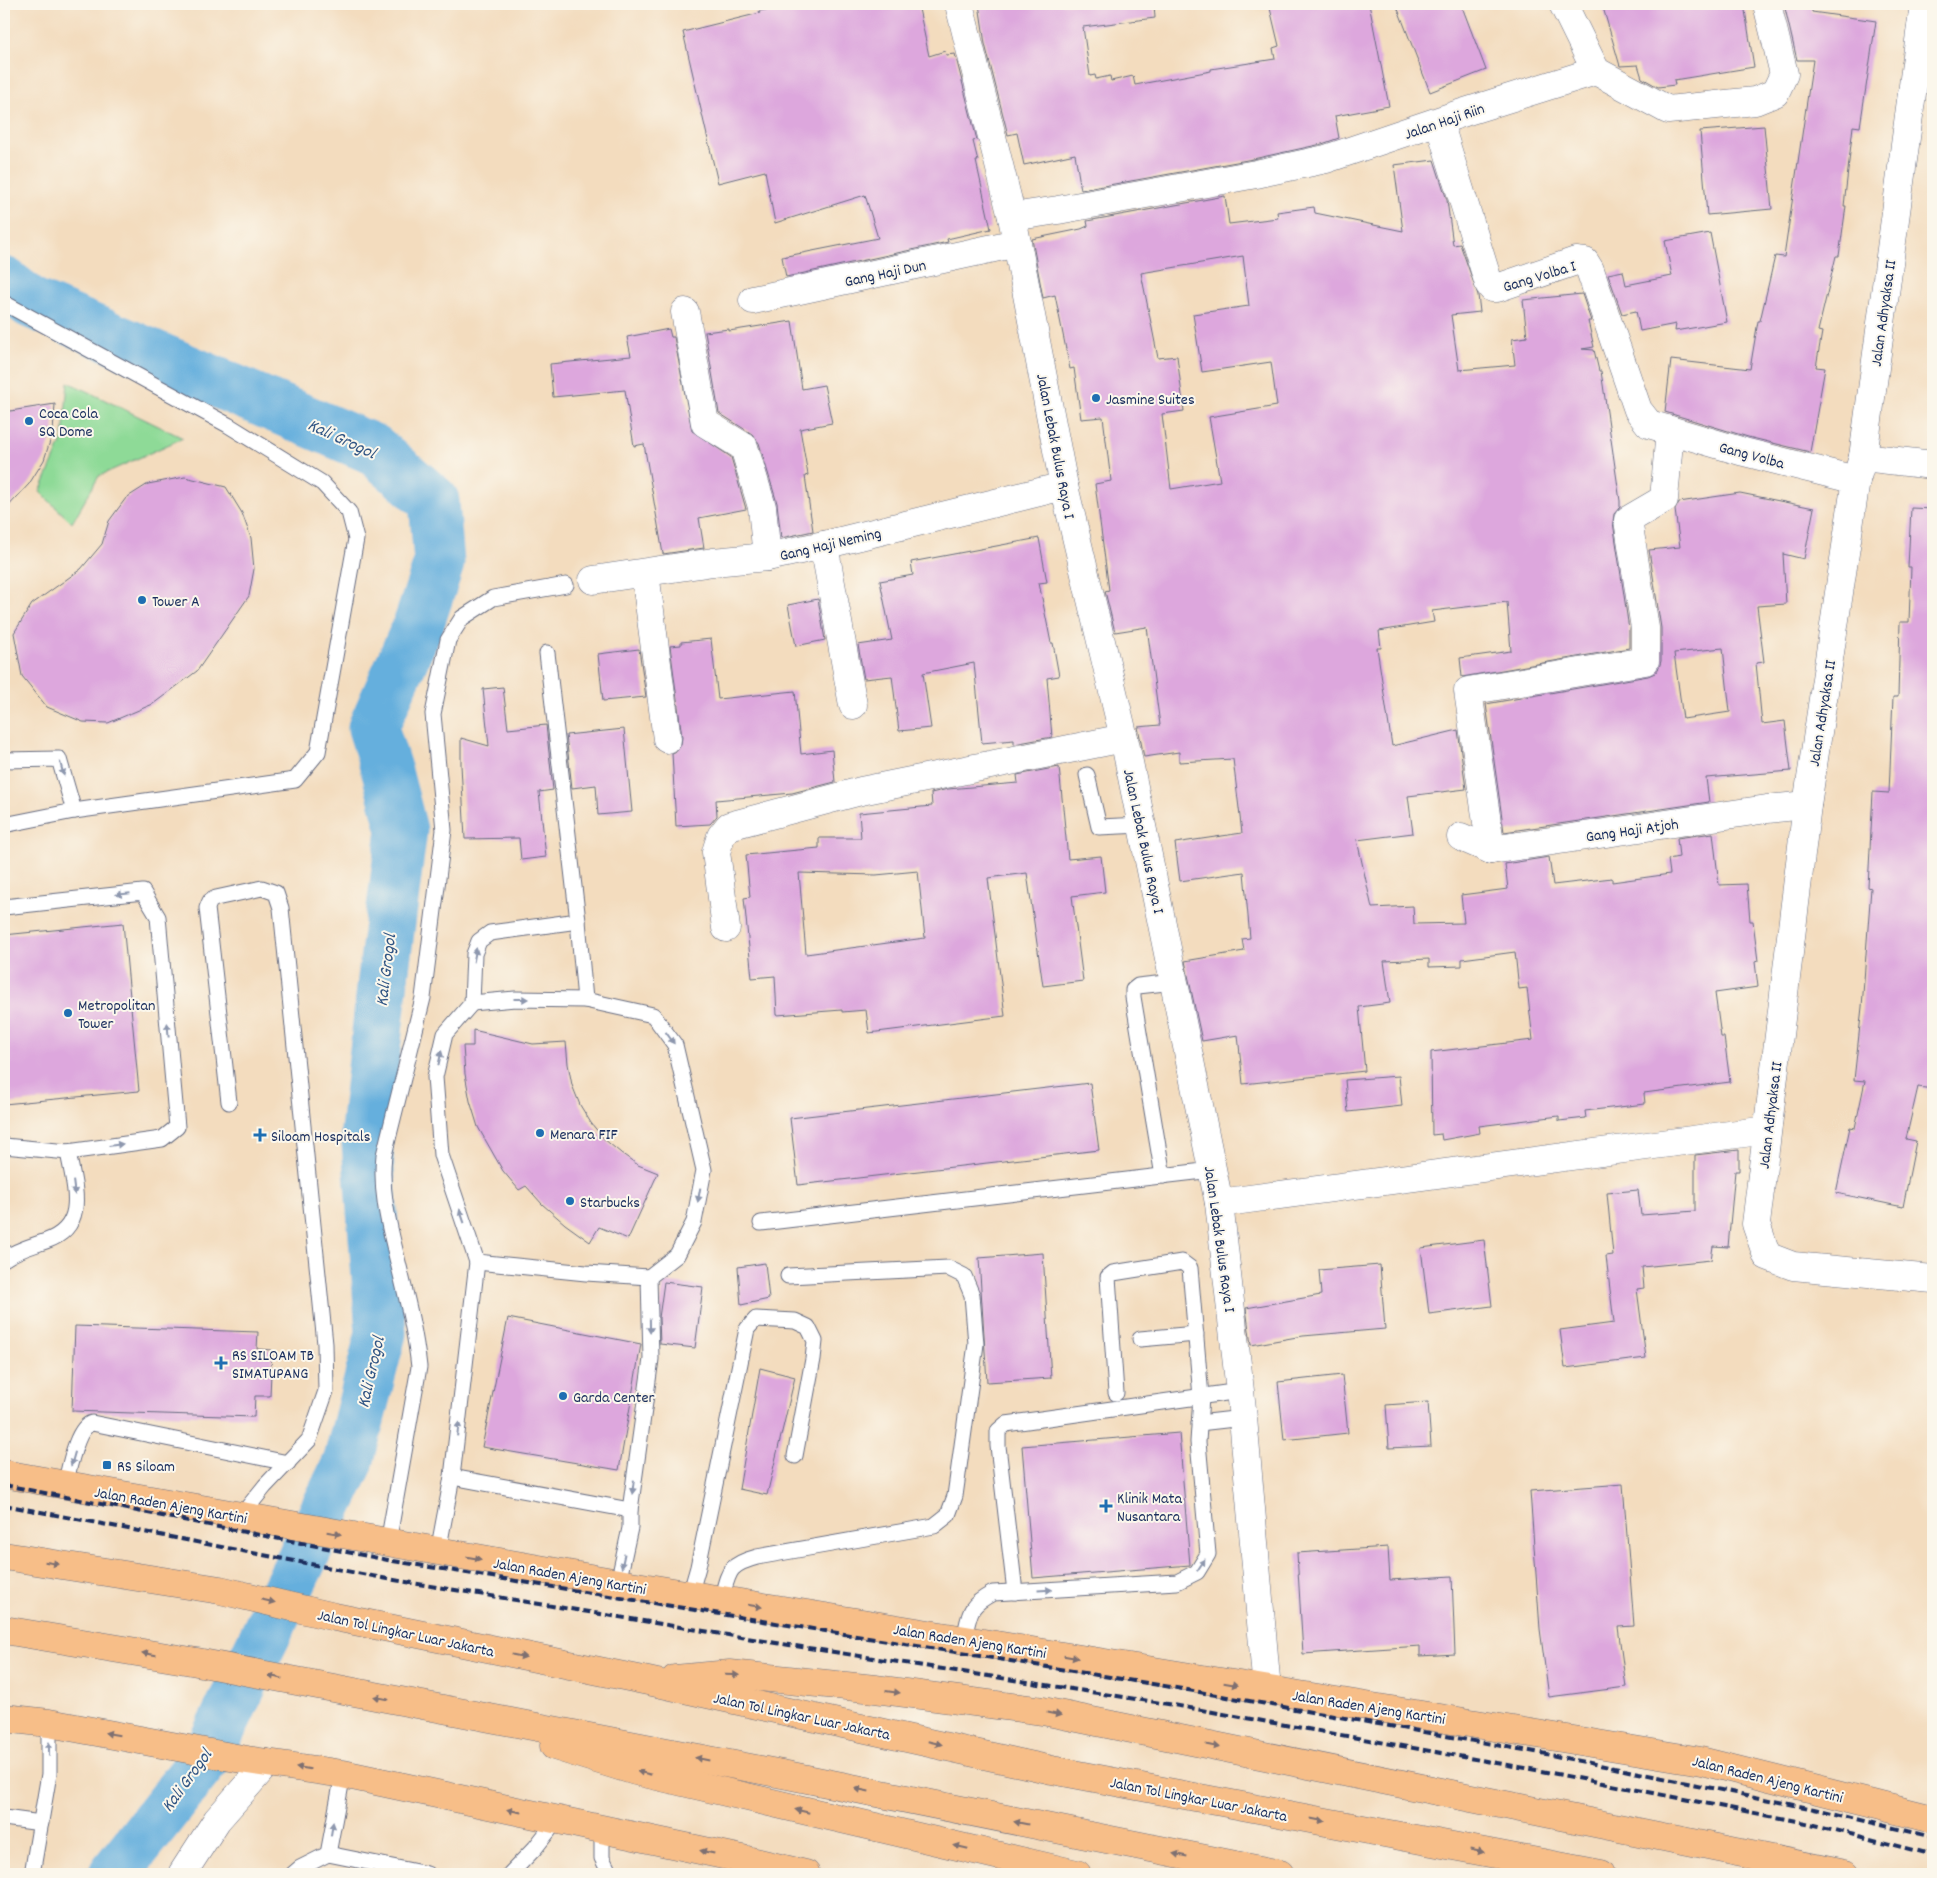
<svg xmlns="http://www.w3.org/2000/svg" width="1937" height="1878" font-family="Dekko,sans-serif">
	<rect width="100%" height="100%" fill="#fbf7ec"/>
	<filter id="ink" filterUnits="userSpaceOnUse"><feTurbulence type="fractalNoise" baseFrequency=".02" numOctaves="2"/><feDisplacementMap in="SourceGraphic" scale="10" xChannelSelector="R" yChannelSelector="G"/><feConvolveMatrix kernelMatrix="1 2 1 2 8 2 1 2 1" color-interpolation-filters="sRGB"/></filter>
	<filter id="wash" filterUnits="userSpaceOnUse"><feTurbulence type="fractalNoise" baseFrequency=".0096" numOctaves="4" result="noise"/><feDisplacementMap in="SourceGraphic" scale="20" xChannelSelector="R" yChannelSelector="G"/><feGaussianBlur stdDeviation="1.12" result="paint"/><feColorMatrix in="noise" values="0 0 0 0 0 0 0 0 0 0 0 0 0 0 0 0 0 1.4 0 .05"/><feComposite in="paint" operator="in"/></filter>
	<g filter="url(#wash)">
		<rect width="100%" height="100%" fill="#f3dcbe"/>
		<path fill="#8eda97" stroke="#54847a" d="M68 382 183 438 99 476 72 523 40 492 63 438Z"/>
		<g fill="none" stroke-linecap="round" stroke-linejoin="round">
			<path stroke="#65afdd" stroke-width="51" d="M4 282 31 303 373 449 434 501 439 563 419 623 373 728 387 772 402 830 384 970 366 1130 381 1333 348 1463 208 1755 114 1874"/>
		</g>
		<g id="blocks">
			<g fill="#dda7dd" fill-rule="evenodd">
				<path d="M799 4H802L803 8 828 4H918L929 56 945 51 946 55 955 54 977 140 973 141 978 161H976L991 229 947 239 948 242 786 277 782 257 878 238 865 195 775 223 765 171 718 183 683 32 760 13 759 11Z"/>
				<path d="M979 4H1154L1155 18 1083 27 1090 76 1095 75 1096 79 1110 76 1111 81 1133 76 1135 85 1211 71V69L1275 59 1273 48 1279 46 1269 4H1369L1389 106 1335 116 1339 138 1322 144 1253 159 1081 190 1075 154 1024 165 1017 133 1008 135 985 44Z"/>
				<path d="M1396 4H1461L1486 70 1430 92Z"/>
				<path d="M1602 4H1744L1754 67 1674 80 1675 85 1658 87 1642 78 1638 65 1620 66Z"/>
				<path d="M1784 4H1812V12L1876 21 1860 127 1853 126 1844 206H1846L1839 256H1836L1818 331 1822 332 1816 367 1825 368 1810 452 1748 437 1665 412 1671 360 1750 369 1758 321H1760L1775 256 1784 257 1813 60H1797Z"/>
				<path d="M1764 126 1772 209 1707 215 1700 131Z"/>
				<path d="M1434 160 1447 200 1453 245 1460 244 1478 295 1480 312 1451 315 1459 370 1515 365 1512 339 1527 337 1523 300 1582 294 1591 321H1588L1594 347 1582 349 1594 350 1599 371H1601L1620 501V507L1614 514 1613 522 1629 629V648L1462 677 1460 658 1511 651 1507 602 1432 611 1434 622 1379 631 1381 648H1377L1392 746 1458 730 1466 789 1408 796 1413 833 1357 840 1372 908 1413 906 1414 924 1464 923 1461 895 1508 889 1505 864 1549 857 1553 885 1612 878V882L1670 874 1668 859 1679 857 1677 838 1713 833 1719 885 1747 884 1750 921H1753L1758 961 1755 962 1758 987 1715 993 1721 1037H1724L1730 1082 1644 1093 1645 1104 1585 1111 1586 1118 1559 1121V1116L1479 1126 1480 1133 1442 1140 1441 1134 1432 1135 1431 1052 1533 1040 1527 988 1519 989 1515 952 1462 959V966L1429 967V959L1384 961 1390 1003 1359 1007 1365 1071 1243 1084 1238 1035 1202 1041 1185 961 1244 951 1242 939 1250 938 1244 872 1180 881 1175 843 1242 833 1233 759 1179 762V752L1144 757 1138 727 1160 725 1147 627 1115 632 1105 591 1109 590 1095 484 1111 481 1103 417 1081 419 1074 368 1070 369 1055 295 1043 298 1032 239 1081 229 1088 226 1087 221 1225 196 1229 224 1278 218 1277 212 1314 207 1315 213 1403 231 1394 165ZM1243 256 1249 306 1193 314 1202 372 1271 362 1277 406 1209 417 1220 481 1171 489 1162 414 1184 411 1177 356 1158 358 1141 273Z"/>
				<path d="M1710 233 1727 322 1675 331 1676 324 1640 331 1636 311 1622 314 1608 274 1623 271 1626 285 1672 276 1665 241Z"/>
				<path d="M792 321 802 389 824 385 832 423 800 429 808 475 805 476 813 531 781 538 777 503 759 443 752 434 719 413 705 332 729 329V331Z"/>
				<path d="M669 329 671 337H674L692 431 731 457 746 509 699 518 704 548 663 554 644 444 634 446 625 390 553 397 550 364 631 356 627 337Z"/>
				<path d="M55 404 53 432 44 460 29 484 4 511V412Z"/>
				<path d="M185 477 226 487 242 513 251 538 254 569 249 596 197 671 153 704 108 723 83 722 47 707 22 676 14 633 32 604 81 569 102 544 109 521 126 498 148 484Z"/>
				<path d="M1740 493 1814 508 1804 559 1783 554 1786 604 1757 606 1764 662 1756 663 1762 724 1785 721 1791 771 1706 778 1709 802 1504 832 1486 704 1648 676 1655 673 1659 668 1661 661V628L1649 550 1680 547 1675 510 1679 502ZM1723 648 1730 712 1683 719 1674 653Z"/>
				<path d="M1911 508 1933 509V1089L1918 1087 1906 1139 1916 1141 1903 1207 1836 1193 1850 1127 1855 1128 1865 1081 1854 1080 1862 1007 1871 888 1868 887 1873 792 1889 793 1893 697H1898L1900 622H1909L1911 567H1908Z"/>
				<path d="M1039 538 1047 582 1039 583 1051 643H1053L1059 676 1047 678 1052 737 1014 744V740L982 743 974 663 923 673 931 728 899 731 892 676 864 679 858 645 892 640 880 581 913 575 911 562Z"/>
				<path d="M818 599 825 640 796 646 788 605Z"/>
				<path d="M711 639 718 699 795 691 801 754 832 750 835 782 792 793 716 800 717 816 710 824 676 826 672 753 677 751 681 745 682 737 670 646 681 645V642Z"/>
				<path d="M639 649 646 697 603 701 598 654Z"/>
				<path d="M503 687 508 729 546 725 553 790 539 792 546 857 521 860 519 838 465 839 461 765V738L489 746 483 689Z"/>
				<path d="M624 729 632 812 598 815 596 785 572 788 566 735Z"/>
				<path d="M1059 767 1068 859 1101 856 1105 892 1072 896 1083 981 1043 986 1027 873 988 878 1005 1016 869 1033 866 1010 842 1012V1010L777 1015 775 976 752 978 744 898 750 897 746 855 819 848V838H861L859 813 932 806 931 793 948 789 1018 783 1017 775ZM918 871 925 938 806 954 799 873 876 875Z"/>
				<path d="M123 923 139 1091 4 1104V935Z"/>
				<path d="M473 1030 533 1044 566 1042 568 1064 572 1085 580 1105 591 1123 604 1139 621 1153 638 1165 658 1173 628 1239 599 1227 590 1242 565 1224 542 1204 526 1186 519 1190 503 1171 478 1127 470 1101 465 1074 463 1046H473Z"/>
				<path d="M1399 1076 1402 1106 1348 1112 1345 1080Z"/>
				<path d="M1090 1083 1099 1150 798 1185 790 1118Z"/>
				<path d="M1739 1150V1171H1735L1728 1247 1713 1246 1711 1260 1642 1267 1644 1288 1637 1289 1646 1358 1565 1368 1560 1330 1614 1323 1606 1256 1613 1255 1607 1193 1638 1190 1641 1215 1695 1211V1155Z"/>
				<path d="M1484 1240 1492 1306 1429 1314 1421 1248Z"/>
				<path d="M1043 1253 1051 1378 987 1382 979 1258Z"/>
				<path d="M765 1263 769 1299 741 1305 738 1267Z"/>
				<path d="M1380 1265 1385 1329 1303 1336 1251 1345 1246 1308 1321 1295 1319 1270Z"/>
				<path d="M664 1282 703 1287 695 1348 660 1344 659 1318Z"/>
				<path d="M508 1318 641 1344 619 1470 482 1447Z"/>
				<path d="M75 1326 258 1332 257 1349 272 1350 270 1396H255L254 1417 72 1411Z"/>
				<path d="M760 1368 795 1377 767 1495 739 1489Z"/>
				<path d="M1342 1375 1348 1433 1284 1440 1278 1382Z"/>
				<path d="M1428 1402 1431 1446 1389 1448 1386 1405Z"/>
				<path d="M1179 1433 1190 1565 1033 1578 1022 1446Z"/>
				<path d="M1623 1484 1634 1626 1618 1627 1626 1687 1549 1697 1540 1629 1530 1491Z"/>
				<path d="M1388 1547 1390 1580 1452 1576 1455 1654 1420 1656V1646L1303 1654 1297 1553Z"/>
			</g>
		</g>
	</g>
	<g filter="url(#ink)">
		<use href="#blocks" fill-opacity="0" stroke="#676c80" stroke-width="1"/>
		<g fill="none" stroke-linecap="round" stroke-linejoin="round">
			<defs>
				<g id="lane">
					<path d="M4 303 228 425 322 483 349 512 356 539 318 752 295 780 74 811 4 825"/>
					<path d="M547 653 578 921 585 1000"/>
					<path d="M4 760 59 759 74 811"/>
					<path d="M1087 775 1099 827 1142 825"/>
					<path d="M4 907 143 892 158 917 177 1127 162 1139 68 1152"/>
					<path d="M472 1003 515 999 585 1000 653 1015 675 1045 704 1170 694 1222 677 1255 649 1277 586 1273 477 1262"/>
					<path d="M229 1102 207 908 210 901 216 898 262 888 276 893 281 908 325 1344 326 1391 309 1440 265 1486 240 1517"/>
					<path d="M4 1146 68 1152C74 1186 89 1226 46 1241 32 1246 16 1250 4 1259"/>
					<path d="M1163 1176 1133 997V990L1138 986 1174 982"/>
					<path d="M761 1223 1212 1170"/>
					<path d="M1140 1339 1196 1334"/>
					<path d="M1199 1423 1243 1418"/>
					<path d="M452 1477 630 1510"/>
					<path d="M65 1485C69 1470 76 1427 92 1423L288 1463"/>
					<path d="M388 1543 419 1367C415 1329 405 1292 396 1254 388 1221 380 1189 384 1155L423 998 444 830 433 714 448 640 462 618 493 598 566 585"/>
					<path d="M438 1552 452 1477 477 1262 441 1155 435 1077 445 1034 472 1003 474 954 479 941 490 933 578 921"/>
					<path d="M618 1583 630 1528V1510L651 1359 649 1277"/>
					<path d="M1015 1592 998 1446V1431L1006 1424 1240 1391"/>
					<path d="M690 1595 698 1567 747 1329 756 1319 795 1321 808 1327 815 1341 813 1359 795 1456"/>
					<path d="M721 1600C729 1572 727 1565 757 1557L934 1526 948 1515 955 1496 976 1344 972 1295 964 1276 948 1268 788 1276"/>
					<path d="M964 1639C970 1612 968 1606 993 1593L1177 1582 1197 1572 1208 1554 1198 1442 1201 1397 1190 1268 1182 1262 1113 1273 1108 1277 1116 1393"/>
					<path d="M4 1818 41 1823"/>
					<path d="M602 1830V1858L610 1874"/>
					<path d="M328 1854 343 1774"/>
					<path d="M32 1874 49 1774V1723"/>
					<path d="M293 1874 300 1868 328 1854 427 1874"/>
					<path d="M510 1874 535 1848 557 1820"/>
				</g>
				<g id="street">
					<path d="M959 4 1012 217 1064 486 1124 738 1219 1203 1243 1418 1267 1690"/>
					<path d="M1563 4 1596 71"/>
					<path d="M1924 4 1863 457 1856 480 1807 805 1756 1224 1767 1256 1793 1266 1933 1279"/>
					<path d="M1439 122 1489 284 1492 288H1497L1576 261 1585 262 1590 270 1638 410 1649 424 1744 452 1856 480"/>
					<path d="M1012 217 1058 210 1256 174 1326 159 1465 112 1596 71 1668 110 1755 101 1775 93 1784 74 1767 4"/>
					<path d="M753 300 1017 243"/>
					<path d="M685 312 705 423 744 447 762 507 767 557"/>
					<path d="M1863 457 1933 465"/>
					<path d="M824 545 853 705"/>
					<path d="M645 573 667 739"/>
					<path d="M593 580 713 562 767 557 824 545 1064 486"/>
					<path d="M1461 837 1491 850 1767 809 1807 805"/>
					<path d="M1491 850 1468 691 1645 661V628L1628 520 1664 499 1670 430"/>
					<path d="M726 928 716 852 721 836 729 826 861 791 1124 738"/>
					<path d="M1219 1203 1767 1130"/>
					<path d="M182 1874 217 1820 267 1763"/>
				</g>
				<g id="highway">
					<path d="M4 1474 618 1583 1701 1761 1933 1819"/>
					<path d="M4 1556 220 1590 335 1617 648 1681 1052 1770 1601 1874"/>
					<path d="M4 1630 197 1662 323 1686 787 1775 1280 1874"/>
					<path d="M675 1679 730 1674 875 1689 1043 1711 1845 1874"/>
					<path d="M4 1718 49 1723 247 1760 343 1774 747 1860 806 1874"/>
					<path d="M554 1746 635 1771 1077 1874"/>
				</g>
			</defs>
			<use href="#lane" stroke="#676c80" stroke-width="17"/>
			<use href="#street" stroke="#676c80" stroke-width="29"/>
			<use href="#highway" stroke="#676c80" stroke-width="29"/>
			<use href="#lane" stroke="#fff" stroke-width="15"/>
			<use href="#street" stroke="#fff" stroke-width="28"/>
			<use href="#highway" stroke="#f7be88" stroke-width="28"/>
			<g stroke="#1b2f5e" stroke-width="4" stroke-dasharray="8 4" stroke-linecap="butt">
				<path d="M4 1485 393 1561 1171 1687 1541 1753 1814 1809 1933 1837"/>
				<path d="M4 1505 388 1579 789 1645 1168 1704 1536 1770 1811 1824 1933 1855"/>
			</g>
		</g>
		<defs><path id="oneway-solid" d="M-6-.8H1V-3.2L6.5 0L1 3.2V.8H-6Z" transform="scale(1.25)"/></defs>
		<g fill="#8d97ae">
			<use href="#oneway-solid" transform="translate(62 769) rotate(74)"/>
			<use href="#oneway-solid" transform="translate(123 894) rotate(174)"/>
			<use href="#oneway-solid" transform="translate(475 955) rotate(-79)"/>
			<use href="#oneway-solid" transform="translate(521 999)"/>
			<use href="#oneway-solid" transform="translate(168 1030) rotate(-95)"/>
			<use href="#oneway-solid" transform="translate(670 1038) rotate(54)"/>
			<use href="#oneway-solid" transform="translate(440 1058) rotate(-77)"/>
			<use href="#oneway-solid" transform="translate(116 1145) rotate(-8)"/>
			<use href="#oneway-solid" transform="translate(74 1188) rotate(83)"/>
			<use href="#oneway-solid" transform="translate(699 1195) rotate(100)"/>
			<use href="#oneway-solid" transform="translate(462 1216) rotate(-109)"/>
			<use href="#oneway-solid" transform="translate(650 1326) rotate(89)"/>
			<use href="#oneway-solid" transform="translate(458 1429) rotate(-83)"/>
			<use href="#oneway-solid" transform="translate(73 1459) rotate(106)"/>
			<use href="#oneway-solid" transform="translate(633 1487) rotate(97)"/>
			<use href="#oneway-solid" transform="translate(623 1561) rotate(102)"/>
			<use href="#oneway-solid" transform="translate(1201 1565) rotate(-57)"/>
			<use href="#oneway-solid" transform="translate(1045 1590) rotate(-4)"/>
			<use href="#oneway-solid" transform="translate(49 1749) rotate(-90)"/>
			<use href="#oneway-solid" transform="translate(332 1829) rotate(-81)"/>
		</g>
		<g fill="#7e6f71">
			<use href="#oneway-solid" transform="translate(334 1533) rotate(10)"/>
			<use href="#oneway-solid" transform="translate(474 1558) rotate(10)"/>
			<use href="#oneway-solid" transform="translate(52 1563) rotate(9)"/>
			<use href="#oneway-solid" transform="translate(268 1601) rotate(13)"/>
			<use href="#oneway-solid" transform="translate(755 1606) rotate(9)"/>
			<use href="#oneway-solid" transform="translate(149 1654) rotate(-171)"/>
			<use href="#oneway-solid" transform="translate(519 1656) rotate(11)"/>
			<use href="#oneway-solid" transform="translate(1071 1657) rotate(10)"/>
			<use href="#oneway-solid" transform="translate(732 1675) rotate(1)"/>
			<use href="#oneway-solid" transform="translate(275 1677) rotate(-169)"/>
			<use href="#oneway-solid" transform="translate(1231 1684) rotate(10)"/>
			<use href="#oneway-solid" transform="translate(893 1692) rotate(7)"/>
			<use href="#oneway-solid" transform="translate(381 1698) rotate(-168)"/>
			<use href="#oneway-solid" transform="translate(1054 1714) rotate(11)"/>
			<use href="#oneway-solid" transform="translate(112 1734) rotate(-170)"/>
			<use href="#oneway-solid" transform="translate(935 1743) rotate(13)"/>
			<use href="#oneway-solid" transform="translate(1213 1746) rotate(11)"/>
			<use href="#oneway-solid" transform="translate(702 1759) rotate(-169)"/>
			<use href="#oneway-solid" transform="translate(303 1768) rotate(-171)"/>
			<use href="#oneway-solid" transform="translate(644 1773) rotate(-167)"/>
			<use href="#oneway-solid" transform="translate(862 1790) rotate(-169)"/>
			<use href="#oneway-solid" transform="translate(514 1811) rotate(-168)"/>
			<use href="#oneway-solid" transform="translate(802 1811) rotate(-167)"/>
			<use href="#oneway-solid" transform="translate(1318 1820) rotate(11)"/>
			<use href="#oneway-solid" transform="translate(1021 1823) rotate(-169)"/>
			<use href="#oneway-solid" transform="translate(961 1847) rotate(-167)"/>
			<use href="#oneway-solid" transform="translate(1477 1851) rotate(11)"/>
			<use href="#oneway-solid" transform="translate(707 1852) rotate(-168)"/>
			<use href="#oneway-solid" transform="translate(1180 1855) rotate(-169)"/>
		</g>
	</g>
	<g fill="#1f6fb2" stroke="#fbf7ec" stroke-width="2">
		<circle cx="1096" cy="398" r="5"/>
		<circle cx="29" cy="421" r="5"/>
		<circle cx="142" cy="600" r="5"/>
		<circle cx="68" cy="1013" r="5"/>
		<circle cx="540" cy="1133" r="5"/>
		<path d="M257.5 1127.5h5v5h5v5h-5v5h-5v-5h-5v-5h5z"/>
		<circle cx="570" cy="1201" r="5"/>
		<path d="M218.5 1355.5h5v5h5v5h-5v5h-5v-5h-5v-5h5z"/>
		<circle cx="563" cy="1396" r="5"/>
		<rect x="102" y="1460" width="10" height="10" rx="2.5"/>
		<path d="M1103.5 1498.5h5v5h5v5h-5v5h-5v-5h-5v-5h5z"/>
	</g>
	<g text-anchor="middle" stroke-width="4" stroke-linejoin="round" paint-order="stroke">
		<g font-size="16" fill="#1b2f5e" stroke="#fbf7ec">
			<text transform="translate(1444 120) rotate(-19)" y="6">Jalan Haji Riin</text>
			<text transform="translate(885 272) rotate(-12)" y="6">Gang Haji Dun</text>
			<text transform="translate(1539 275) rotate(-17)" y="6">Gang Volba I</text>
			<text transform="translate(1882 313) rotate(-82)" y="6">Jalan Adhyaksa II</text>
			<text transform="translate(1057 446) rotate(79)" y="6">Jalan Lebak Bulus Raya I</text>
			<text transform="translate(1752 454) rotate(15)" y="6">Gang Volba</text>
			<text transform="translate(830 543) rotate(-13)" y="6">Gang Haji Neming</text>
			<text transform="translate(1821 713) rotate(-81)" y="6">Jalan Adhyaksa II</text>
			<text transform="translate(1632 829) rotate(-8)" y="6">Gang Haji Atjoh</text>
			<text transform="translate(1145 841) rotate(78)" y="6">Jalan Lebak Bulus Raya I</text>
			<text transform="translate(1769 1115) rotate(-83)" y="6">Jalan Adhyaksa II</text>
			<text transform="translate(1221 1239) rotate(82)" y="6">Jalan Lebak Bulus Raya I</text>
			<text transform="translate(171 1504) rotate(10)" y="6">Jalan Raden Ajeng Kartini</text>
			<text transform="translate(570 1575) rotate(10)" y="6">Jalan Raden Ajeng Kartini</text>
			<text transform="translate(406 1632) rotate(12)" y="6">Jalan Tol Lingkar Luar Jakarta</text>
			<text transform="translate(970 1640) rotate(9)" y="6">Jalan Raden Ajeng Kartini</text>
			<text transform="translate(1369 1706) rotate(9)" y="6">Jalan Raden Ajeng Kartini</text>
			<text transform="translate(802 1715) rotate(12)" y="6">Jalan Tol Lingkar Luar Jakarta</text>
			<text transform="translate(1768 1778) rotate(14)" y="6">Jalan Raden Ajeng Kartini</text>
			<text transform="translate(1199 1798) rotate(11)" y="6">Jalan Tol Lingkar Luar Jakarta</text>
		</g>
		<g font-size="16" fill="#1b2f5e" stroke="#fbf7ec" text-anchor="start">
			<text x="1106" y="404">Jasmine Suites</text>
			<text x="39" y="418">Coca Cola<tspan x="39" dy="18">SQ Dome</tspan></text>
			<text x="152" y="606">Tower A</text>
			<text x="78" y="1010">Metropolitan<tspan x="78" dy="18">Tower</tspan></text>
			<text x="550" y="1139">Menara FIF</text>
			<text x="271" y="1141">Siloam Hospitals</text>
			<text x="580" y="1207">Starbucks</text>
			<text x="232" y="1360">RS SILOAM TB<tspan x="232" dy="18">SIMATUPANG</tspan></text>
			<text x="573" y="1402">Garda Center</text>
			<text x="117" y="1471">RS Siloam</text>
			<text x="1117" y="1503">Klinik Mata<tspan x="1117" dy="18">Nusantara</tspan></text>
		</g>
		<g font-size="18" font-style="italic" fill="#315584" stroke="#fbf7ec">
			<text transform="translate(342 438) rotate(25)" y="6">Kali Grogol</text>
			<text transform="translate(385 970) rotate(-83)" y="6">Kali Grogol</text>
			<text transform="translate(370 1372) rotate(-77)" y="6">Kali Grogol</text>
			<text transform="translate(186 1780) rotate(-54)" y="6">Kali Grogol</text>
		</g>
	</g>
	<rect width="1937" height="1878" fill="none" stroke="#fbf7ec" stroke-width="20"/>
</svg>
